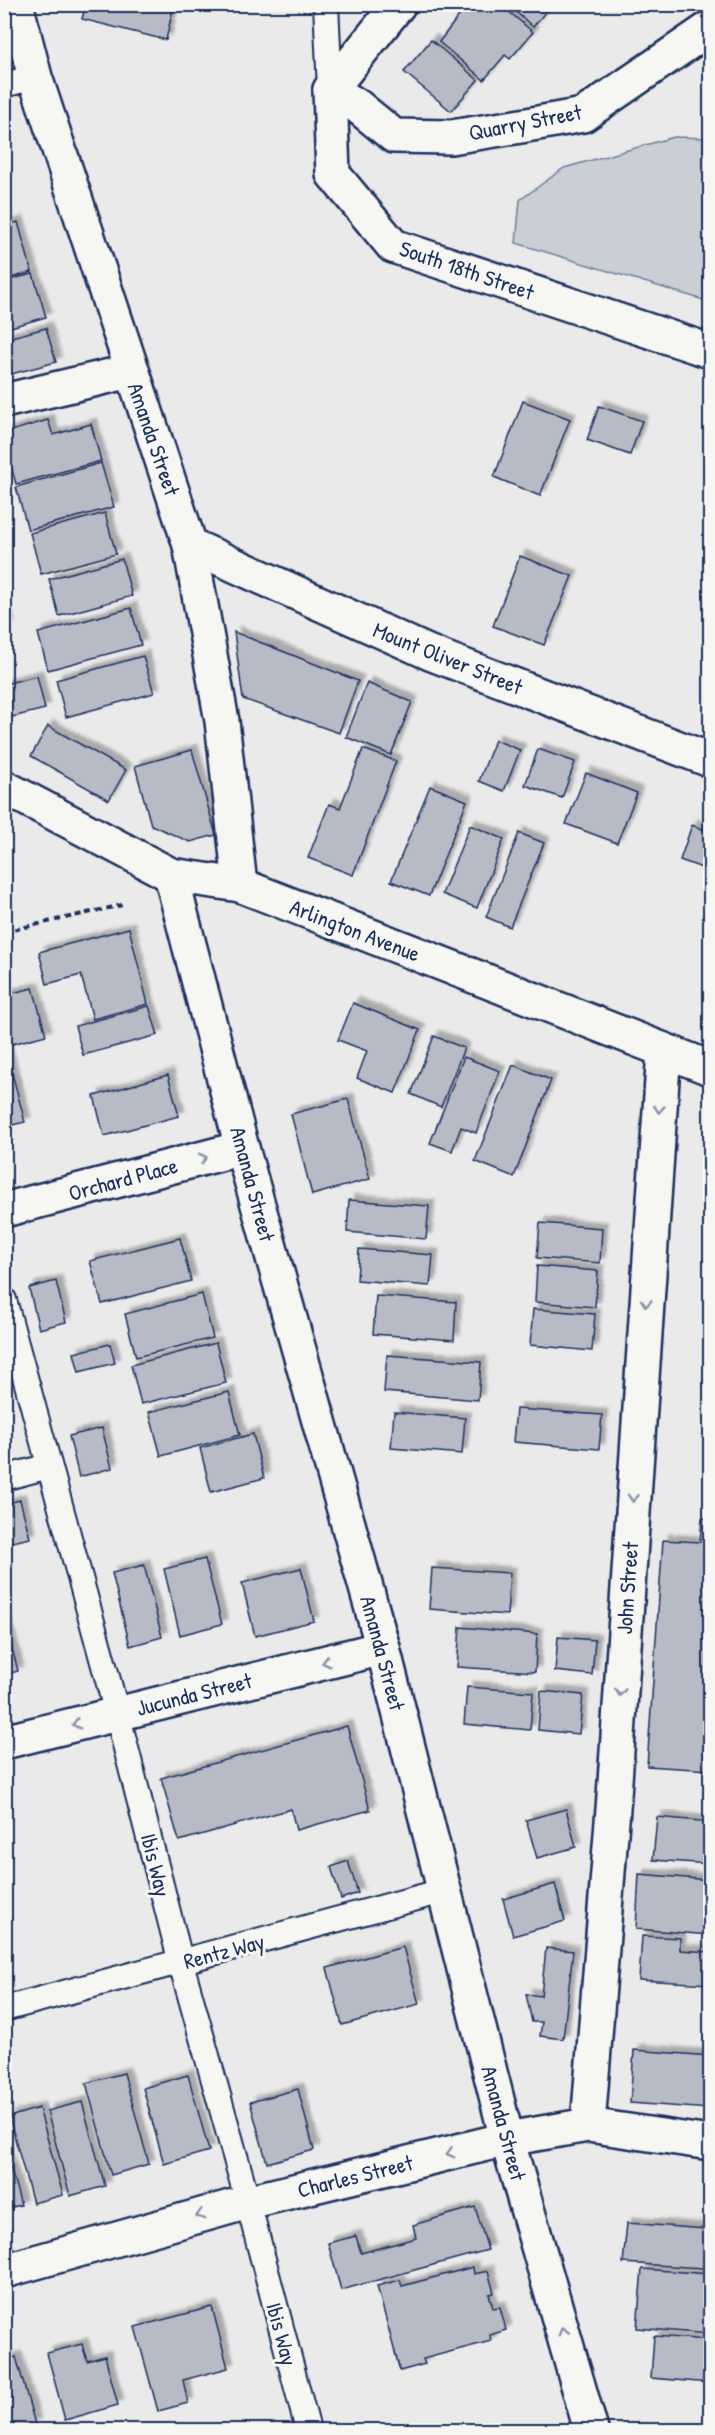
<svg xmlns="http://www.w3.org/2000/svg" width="715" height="2435" font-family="'Patrick Hand',sans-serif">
	<defs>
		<filter id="shadow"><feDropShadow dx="5.5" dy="-5.5" stdDeviation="1.5" flood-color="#0004"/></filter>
	</defs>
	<rect width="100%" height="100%" fill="#e9eae9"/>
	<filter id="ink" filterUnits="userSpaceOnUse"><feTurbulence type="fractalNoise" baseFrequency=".0167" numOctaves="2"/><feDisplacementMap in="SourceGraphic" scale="12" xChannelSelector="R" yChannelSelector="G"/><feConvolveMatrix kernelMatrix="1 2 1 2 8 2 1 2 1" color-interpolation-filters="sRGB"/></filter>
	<g filter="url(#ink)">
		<path fill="#caced5" stroke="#727e9a" stroke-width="1.5" d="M674 137 710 138V302L516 243 520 200 564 168Z"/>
		<g fill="#b6bbc6" stroke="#1b2f5e" stroke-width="1.5" filter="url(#shadow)">
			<path d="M86 4H174L166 40 82 19Z"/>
			<path d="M468 4H500L533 32 510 59 505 55 484 80 439 42Z"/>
			<path d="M507 4H552L533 27Z"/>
			<path d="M431 40 478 80 451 111 404 72Z"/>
			<path d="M18 222 32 272 4 280V226Z"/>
			<path d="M33 274 46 317 4 329V281Z"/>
			<path d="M46 328 56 362 4 376V339Z"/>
			<path d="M523 401 570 419 540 496 494 477Z"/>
			<path d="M599 406 642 421 630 455 587 440Z"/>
			<path d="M48 420 53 435 91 424 101 461 16 484 4 441V433Z"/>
			<path d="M101 463 114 507 28 530 16 487Z"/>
			<path d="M105 513 116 554 41 574 30 533Z"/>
			<path d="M520 556 572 576 544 645 493 626Z"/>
			<path d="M122 559 132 596 59 616 49 579Z"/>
			<path d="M131 608 141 645 48 670 38 633Z"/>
			<path d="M4 610 9 626 4 628Z"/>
			<path d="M234 632 358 681 339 733 243 699Z"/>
			<path d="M143 656 154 693 66 717 56 680Z"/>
			<path d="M37 676 45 709 4 719V684Z"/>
			<path d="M367 683 412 702 391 755 346 737Z"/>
			<path d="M48 726 126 770 109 800 31 756Z"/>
			<path d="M495 740 520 750 504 791 479 781Z"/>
			<path d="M363 749 396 761 353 875 308 858 329 804 340 808Z"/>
			<path d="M538 749 575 762 562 798 525 785Z"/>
			<path d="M192 750 216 835 190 842 151 825 135 766Z"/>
			<path d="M586 773 637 793 617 843 566 824Z"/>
			<path d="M430 786 467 801 429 896 391 881Z"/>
			<path d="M470 825 504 839 477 908 442 894Z"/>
			<path d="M692 825 710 832V871L680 860Z"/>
			<path d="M519 833 544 843 510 927 486 917Z"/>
			<path d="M129 928 148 1004 93 1019 81 975 47 984 39 952Z"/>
			<path d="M33 988 46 1035 12 1044 4 1014V995Z"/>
			<path d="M353 1003 420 1030 395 1093 357 1078 367 1051 338 1040Z"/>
			<path d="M149 1006 158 1035 83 1055 75 1026Z"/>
			<path d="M434 1036 464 1048 441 1107 411 1094Z"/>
			<path d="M4 1043 25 1122 4 1127Z"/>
			<path d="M464 1057 500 1071 476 1133 461 1127 452 1151 430 1143Z"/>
			<path d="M513 1065 551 1080 514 1177 475 1161Z"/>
			<path d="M168 1075 179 1116 104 1136 94 1096Z"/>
			<path d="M348 1099 370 1179 312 1195 291 1114Z"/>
			<path d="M349 1200 429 1206 426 1239 347 1232Z"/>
			<path d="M540 1223 602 1228 600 1263 537 1258Z"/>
			<path d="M180 1238 191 1281 102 1304 90 1261Z"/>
			<path d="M359 1249 433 1255 430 1286 357 1280Z"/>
			<path d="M537 1266 598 1271 595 1307 535 1302Z"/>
			<path d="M56 1281 66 1322 39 1329 29 1288Z"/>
			<path d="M202 1294 213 1338 136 1357 125 1314Z"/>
			<path d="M376 1296 456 1302 454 1340 373 1334Z"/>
			<path d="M533 1309 595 1314 592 1351 530 1345Z"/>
			<path d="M216 1343 226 1383 141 1404 131 1365Z"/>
			<path d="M110 1344 115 1363 79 1372 74 1353Z"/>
			<path d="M387 1355 481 1362 478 1400 384 1392Z"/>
			<path d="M229 1392 240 1435 161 1456 149 1412Z"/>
			<path d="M516 1409 602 1415 599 1449 513 1442Z"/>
			<path d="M394 1412 465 1418 462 1454 391 1448Z"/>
			<path d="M102 1428 112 1468 79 1477 69 1436Z"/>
			<path d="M253 1434 264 1478 211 1492 200 1448Z"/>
			<path d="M20 1500 30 1538 4 1544V1504Z"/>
			<path d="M702 1518 710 1519V1770L647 1766 663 1540 700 1542Z"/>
			<path d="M205 1559 222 1624 180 1635 164 1569Z"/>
			<path d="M144 1565 162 1637 130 1646 112 1573Z"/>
			<path d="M301 1568 314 1621 255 1636 242 1583Z"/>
			<path d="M432 1568 510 1573 507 1615 429 1609Z"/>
			<path d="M4 1617 18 1671 4 1675Z"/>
			<path d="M460 1627 537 1634 535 1672 457 1667Z"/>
			<path d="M558 1637 595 1640 592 1675 555 1671Z"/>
			<path d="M467 1687 533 1692 530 1730 464 1724Z"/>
			<path d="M541 1691 583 1695 579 1734 538 1730Z"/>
			<path d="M347 1726 370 1810 296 1830 291 1809 179 1841 161 1778Z"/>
			<path d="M566 1809 576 1847 537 1858 526 1820Z"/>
			<path d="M657 1817 710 1822V1864L653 1860Z"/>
			<path d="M348 1861 358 1893 341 1899 331 1867Z"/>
			<path d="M639 1874 710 1880V1935L636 1929Z"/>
			<path d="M555 1884 565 1921 513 1936 503 1899Z"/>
			<path d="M642 1936 680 1938V1950L710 1952V1984L639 1980Z"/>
			<path d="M403 1947 419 2004 342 2025 327 1968Z"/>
			<path d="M546 1948 573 1951 563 2039 540 2036 542 2022H532L526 1994 541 1996Z"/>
			<path d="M634 2050 710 2056V2109L630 2103Z"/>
			<path d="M124 2073 149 2164 111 2175 86 2083Z"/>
			<path d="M188 2075 209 2151 164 2164 143 2088Z"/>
			<path d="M298 2089 314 2150 267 2163 250 2102Z"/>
			<path d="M82 2102 105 2186 70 2196 47 2111Z"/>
			<path d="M39 2108 63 2195 33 2203 9 2117Z"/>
			<path d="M4 2145 21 2205 4 2209Z"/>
			<path d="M475 2207 488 2250 341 2290 328 2243 356 2236 361 2253 416 2238 413 2225Z"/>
			<path d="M627 2223 706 2229 703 2268 623 2263Z"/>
			<path d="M473 2267 474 2274 488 2271 494 2293 489 2294 493 2308 500 2307 506 2330 490 2335 491 2341 423 2359 425 2364 400 2371 377 2286 400 2280 402 2286Z"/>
			<path d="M642 2269 710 2274V2334L637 2328Z"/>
			<path d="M212 2307 228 2368 183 2380 188 2403 158 2411 135 2327Z"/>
			<path d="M654 2336 710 2340V2383L651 2378Z"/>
			<path d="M82 2344 87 2361 105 2356 118 2405 65 2420 47 2353Z"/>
			<path d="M16 2357 35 2424 4 2430V2360Z"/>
		</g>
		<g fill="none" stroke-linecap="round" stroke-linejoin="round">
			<defs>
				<g id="lane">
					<path d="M326 4 330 90"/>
					<path d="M4 85 35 77"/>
					<path d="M4 1300 117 1713 181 1963 248 2202 308 2430"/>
					<path d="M4 1478 49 1466"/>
					<path d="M4 2009 443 1891"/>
				</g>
				<g id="street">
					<path d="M16 4 35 77 190 545 222 721 240 885"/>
					<path d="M330 90 356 105 394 136 451 137 521 126 583 115 710 28"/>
					<path d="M4 401 131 371"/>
					<path d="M190 545 430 653 710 760"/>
					<path d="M4 1210 242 1148"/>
					<path d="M4 1742 383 1648"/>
					<path d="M588 2125 614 1796 664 1050"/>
					<path d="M4 2271 248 2202 507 2139 588 2125 710 2143"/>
				</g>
				<g id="secondary">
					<path d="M399 4 330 90 333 174 393 246 710 351"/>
					<path d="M4 787 171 875 240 885 710 1068"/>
					<path d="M171 875 242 1148 383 1648 507 2139 591 2430"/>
				</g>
			</defs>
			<use href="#lane" stroke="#1b2f5e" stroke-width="28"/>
			<use href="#street" stroke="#1b2f5e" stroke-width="38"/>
			<use href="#secondary" stroke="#1b2f5e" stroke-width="38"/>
			<path stroke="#1b2f5e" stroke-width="4" stroke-dasharray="6 4.5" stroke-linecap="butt" d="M4 932 122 905"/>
			<use href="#lane" stroke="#f6f6f2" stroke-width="24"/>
			<use href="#street" stroke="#f6f6f2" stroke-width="33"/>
			<use href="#secondary" stroke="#f6f6f2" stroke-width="33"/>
		</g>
		<defs><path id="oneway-chevron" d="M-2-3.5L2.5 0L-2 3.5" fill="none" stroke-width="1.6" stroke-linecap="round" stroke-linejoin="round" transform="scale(1.5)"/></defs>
		<g stroke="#8892a8">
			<use href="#oneway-chevron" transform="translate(659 1109) rotate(94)"/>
			<use href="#oneway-chevron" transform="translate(203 1158) rotate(-15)"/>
			<use href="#oneway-chevron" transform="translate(646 1303) rotate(94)"/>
			<use href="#oneway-chevron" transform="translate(633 1498) rotate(94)"/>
			<use href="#oneway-chevron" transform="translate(326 1662) rotate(166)"/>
			<use href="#oneway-chevron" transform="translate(620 1692) rotate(94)"/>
			<use href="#oneway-chevron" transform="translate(76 1724) rotate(165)"/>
			<use href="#oneway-chevron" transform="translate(450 2153) rotate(166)"/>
			<use href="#oneway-chevron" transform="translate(200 2215) rotate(164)"/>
			<use href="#oneway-chevron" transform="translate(563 2331) rotate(-106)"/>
		</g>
	</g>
	<g text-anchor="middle" stroke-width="6" stroke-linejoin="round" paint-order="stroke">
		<g font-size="22" fill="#1b2f5e" stroke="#f6f6f2">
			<text transform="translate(525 122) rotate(-11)" y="8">Quarry Street</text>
			<text transform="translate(467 270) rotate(19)" y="8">South 18th Street</text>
			<text transform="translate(154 439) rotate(71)" y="8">Amanda Street</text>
			<text transform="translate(448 658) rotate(22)" y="8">Mount Oliver Street</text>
			<text transform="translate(355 930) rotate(21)" y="8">Arlington Avenue</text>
			<text transform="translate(123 1179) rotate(-15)" y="8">Orchard Place</text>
			<text transform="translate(253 1184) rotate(75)" y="8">Amanda Street</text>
			<text transform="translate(627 1588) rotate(-86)" y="8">John Street</text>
			<text transform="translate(383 1653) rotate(75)" y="8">Amanda Street</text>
			<text transform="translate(194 1694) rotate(-14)" y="8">Jucunda Street</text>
			<text transform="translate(156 1865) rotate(76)" y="8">Ibis Way</text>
			<text transform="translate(224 1951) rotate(-15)" y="8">Rentz Way</text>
			<text transform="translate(504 2123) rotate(75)" y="8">Amanda Street</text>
			<text transform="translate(355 2176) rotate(-14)" y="8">Charles Street</text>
			<text transform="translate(282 2334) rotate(75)" y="8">Ibis Way</text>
		</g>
	</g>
	<rect width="715" height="2435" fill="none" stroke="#f6f6f2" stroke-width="24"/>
	<rect x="12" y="12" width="691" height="2411" fill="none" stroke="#1b2f5e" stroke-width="2" filter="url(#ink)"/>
</svg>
